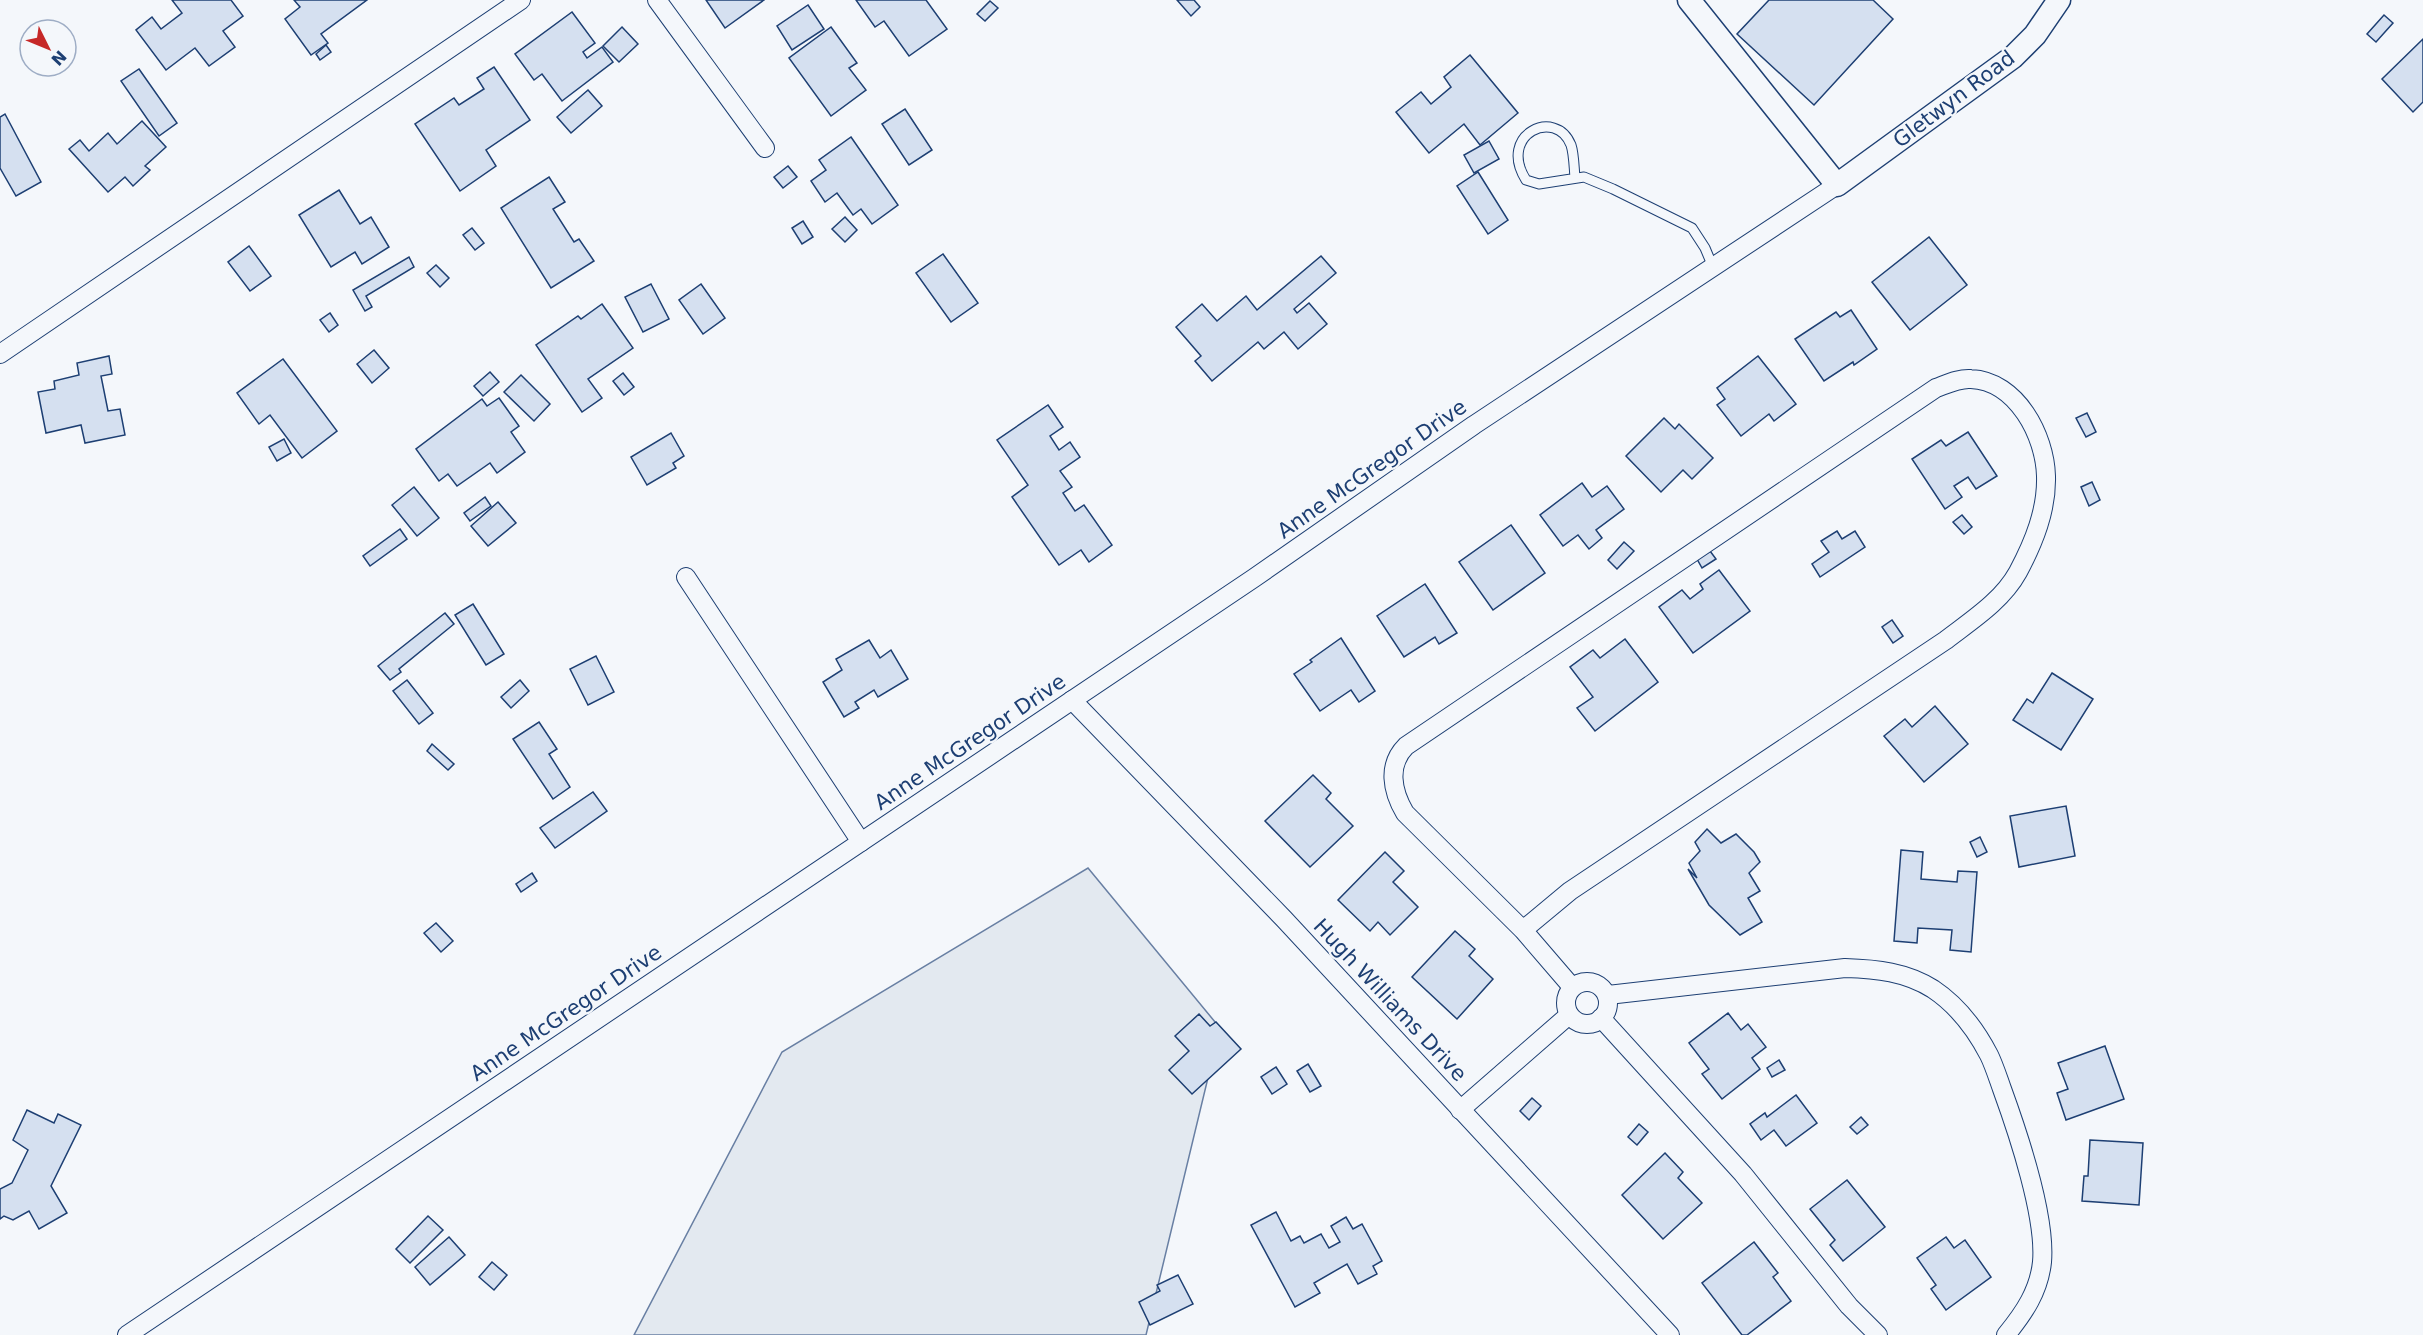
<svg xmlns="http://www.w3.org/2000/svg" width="2423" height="1335" font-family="'DejaVu Sans',sans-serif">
	<rect width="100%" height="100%" fill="#f4f7fb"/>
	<path fill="#e3e9f0" stroke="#687fa3" stroke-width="1.5" d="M1088 868 1220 1028 1146 1335H634L782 1052Z"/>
	<g fill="#d5e0f0" stroke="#1d3f73" stroke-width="1.5">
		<path d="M172 0H231L243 16 223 31 235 47 209 66 195 48 166 70 136 30 152 17 161 29 182 13Z"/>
		<path d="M294 0H367L321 34 328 43 311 55 285 19 300 7Z"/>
		<path d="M706 0H764L725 28Z"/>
		<path d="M856 0H926L947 29 909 56 884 21 875 27Z"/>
		<path d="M1177 0H1194L1200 7 1191 16Z"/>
		<path d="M1769 0H1873L1893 19 1814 105 1737 34Z"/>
		<path d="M990 1 998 8 985 21 977 14Z"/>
		<path d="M808 5 824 29 792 50 777 26Z"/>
		<path d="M572 12 595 43 583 52 587 58 602 47 613 62 562 101 542 74 534 80 515 54Z"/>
		<path d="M2384 15 2393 23 2376 42 2367 34Z"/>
		<path d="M622 27 638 44 619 62 603 46Z"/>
		<path d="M831 27 857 63 849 68 866 90 831 116 789 58Z"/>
		<path d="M2423 39V102L2413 112 2382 79Z"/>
		<path d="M326 45 331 52 320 60 316 54Z"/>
		<path d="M1470 55 1518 113 1480 145 1464 124 1429 153 1396 112 1421 92 1431 104 1451 87 1444 77Z"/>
		<path d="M494 67 530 120 486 150 496 166 460 191 415 124 454 98 459 105 484 89 477 78Z"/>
		<path d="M139 69 177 123 159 136 121 81Z"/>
		<path d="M588 90 602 106 571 133 557 117Z"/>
		<path d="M905 109 932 150 909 165 882 124Z"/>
		<path d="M5 114 41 182 16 196 0 168V117Z"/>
		<path d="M142 121 166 147 145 166 150 170 133 186 125 177 108 192 69 149 80 140 89 151 108 133 117 144Z"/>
		<path d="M851 137 898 205 872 224 861 209 853 215 837 193 825 202 811 181 826 170 819 160Z"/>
		<path d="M1489 141 1499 159 1474 173 1464 155Z"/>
		<path d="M788 166 797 177 783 188 774 177Z"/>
		<path d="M1478 172 1508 220 1488 234 1457 186Z"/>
		<path d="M549 177 565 202 553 209 574 242 579 239 594 261 551 288 501 208Z"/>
		<path d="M339 190 360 224 371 217 389 247 362 264 355 252 331 267 299 215Z"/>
		<path d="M845 217 857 230 845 242 832 229Z"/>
		<path d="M803 221 813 237 802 244 792 228Z"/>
		<path d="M472 228 484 243 475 250 463 235Z"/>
		<path d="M1929 237 1967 285 1910 330 1872 282Z"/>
		<path d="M249 246 271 276 250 291 228 262Z"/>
		<path d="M943 254 978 303 951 322 916 273Z"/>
		<path d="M1321 256 1336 273 1294 309 1297 313 1309 303 1327 324 1298 349 1284 332 1264 349 1258 342 1212 381 1195 361 1201 356 1176 327 1202 304 1217 321 1246 296 1257 310Z"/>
		<path d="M409 257 414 267 366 296 372 307 365 311 353 290Z"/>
		<path d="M436 265 449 278 440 287 427 273Z"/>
		<path d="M651 284 669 319 643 332 625 297Z"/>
		<path d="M701 284 725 318 703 334 679 300Z"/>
		<path d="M602 304 633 348 588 379 602 398 582 412 536 345 578 316 581 319Z"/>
		<path d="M1851 310 1877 349 1854 365 1853 362 1824 381 1795 339 1836 312 1840 317Z"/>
		<path d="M330 313 338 325 329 332 320 320Z"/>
		<path d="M374 350 389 368 372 383 357 364Z"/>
		<path d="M109 356 112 374 101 376 108 411 120 409 125 435 85 443 81 425 46 433 38 392 55 389 54 381 79 375 77 363Z"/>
		<path d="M1758 356 1796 404 1774 421 1769 414 1741 436 1717 405 1725 399 1717 388Z"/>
		<path d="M283 359 337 431 302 458 270 415 259 424 237 393Z"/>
		<path d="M490 372 499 382 483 396 474 386Z"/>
		<path d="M623 373 634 387 624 395 613 381Z"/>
		<path d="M521 375 550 404 534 421 504 392Z"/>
		<path d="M499 398 519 426 511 432 525 452 497 473 490 463 457 486 448 474 439 481 416 449 482 399 487 406Z"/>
		<path d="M1048 405 1063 427 1050 436 1059 450 1070 442 1080 457 1060 471 1072 487 1063 493 1075 511 1084 505 1112 545 1089 562 1081 550 1059 565 1012 497 1028 485 997 440Z"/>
		<path d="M2087 413 2096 432 2086 437 2076 418Z"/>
		<path d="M1664 418 1675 429 1679 424 1713 458 1692 479 1683 470 1661 492 1626 456Z"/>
		<path d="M1968 432 1997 476 1976 489 1968 477 1954 486 1962 497 1945 509 1912 459 1941 440 1946 446Z"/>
		<path d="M671 433 684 456 673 463 676 468 647 485 631 457Z"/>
		<path d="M284 439 291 453 277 461 269 447Z"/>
		<path d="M2092 482 2100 500 2089 506 2081 487Z"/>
		<path d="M1582 483 1592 497 1607 486 1624 509 1596 530 1602 538 1589 549 1578 535 1563 546 1540 515Z"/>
		<path d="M414 487 439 518 417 536 392 505Z"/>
		<path d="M485 497 491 506 470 521 464 513Z"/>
		<path d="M498 502 516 523 488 546 471 526Z"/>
		<path d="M1962 515 1972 527 1964 534 1953 522Z"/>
		<path d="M1511 525 1545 573 1493 610 1459 562Z"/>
		<path d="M400 529 407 539 370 566 363 556Z"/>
		<path d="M1837 531 1842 539 1855 531 1865 547 1820 577 1812 564 1829 552 1821 541Z"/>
		<path d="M1624 542 1634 551 1617 569 1608 560Z"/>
		<path d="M1710 551 1716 559 1702 568 1697 559Z"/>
		<path d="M1719 570 1750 611 1693 653 1659 607 1682 590 1690 599 1703 589 1700 584Z"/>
		<path d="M1425 584 1457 633 1439 644 1435 637 1404 657 1377 616Z"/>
		<path d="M473 604 504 654 486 665 455 615Z"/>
		<path d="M445 613 454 624 399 669 401 672 390 680 378 666Z"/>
		<path d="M1892 620 1903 636 1893 643 1882 627Z"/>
		<path d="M1341 638 1375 691 1359 702 1351 690 1320 711 1294 674 1312 662 1310 660Z"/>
		<path d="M1625 639 1658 682 1595 731 1577 708 1593 697 1570 667 1593 650 1600 658Z"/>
		<path d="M869 640 880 658 891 650 908 679 878 697 874 690 855 702 859 708 844 717 823 682 842 670 836 659Z"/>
		<path d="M596 656 614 692 588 705 570 669Z"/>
		<path d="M2052 673 2093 699 2061 750 2013 720 2027 699 2033 703Z"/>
		<path d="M407 680 433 713 419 724 393 691Z"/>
		<path d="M520 680 529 691 511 708 501 697Z"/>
		<path d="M1935 706 1968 744 1924 782 1884 736 1905 719 1912 727Z"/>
		<path d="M539 722 557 749 549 754 570 787 553 799 513 739Z"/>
		<path d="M432 744 454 764 448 770 427 751Z"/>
		<path d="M1313 775 1331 793 1326 799 1353 826 1310 867 1265 821Z"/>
		<path d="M593 792 607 811 555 848 540 828Z"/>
		<path d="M2066 806 2075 856 2019 867 2010 816Z"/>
		<path d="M1707 829 1721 843 1736 834 1754 852 1760 862 1749 873 1760 891 1748 898 1762 922 1740 935 1709 905 1688 869 1697 878 1689 863 1700 851 1695 842Z"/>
		<path d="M1980 837 1987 852 1977 857 1970 842Z"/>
		<path d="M1901 850 1923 852 1921 879 1957 882 1958 871 1977 872 1971 952 1950 950 1952 930 1918 928 1917 943 1894 941Z"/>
		<path d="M1385 852 1404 871 1393 882 1418 907 1390 935 1378 922 1370 931 1338 900Z"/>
		<path d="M532 873 537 881 521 892 516 884Z"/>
		<path d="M436 923 453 941 441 952 424 933Z"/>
		<path d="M1455 931 1475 949 1469 956 1493 979 1457 1019 1412 977Z"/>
		<path d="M1728 1013 1741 1030 1748 1024 1766 1047 1752 1058 1760 1069 1722 1099 1702 1074 1709 1069 1689 1043Z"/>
		<path d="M1199 1014 1210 1026 1216 1022 1241 1049 1192 1094 1169 1070 1189 1051 1175 1036Z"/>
		<path d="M2105 1046 2124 1099 2066 1120 2057 1093 2068 1089 2058 1063Z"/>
		<path d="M1779 1060 1785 1070 1772 1077 1767 1068Z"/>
		<path d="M1308 1064 1321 1086 1310 1092 1297 1071Z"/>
		<path d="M1276 1067 1287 1084 1272 1094 1261 1077Z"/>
		<path d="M1796 1095 1817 1123 1786 1146 1774 1130 1761 1140 1750 1124 1765 1113 1767 1117Z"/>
		<path d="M1532 1098 1541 1106 1529 1120 1520 1111Z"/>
		<path d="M27 1110 54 1123 58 1114 81 1125 51 1186 67 1213 39 1229 29 1211 13 1220 4 1216 0 1219V1189L12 1183 28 1150 13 1140Z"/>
		<path d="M1861 1117 1868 1125 1857 1134 1850 1127Z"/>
		<path d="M1639 1124 1648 1132 1637 1145 1628 1137Z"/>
		<path d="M2090 1140 2143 1143 2139 1205 2082 1201 2084 1176H2088Z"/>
		<path d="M1665 1153 1683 1172 1678 1178 1702 1203 1663 1239 1622 1195Z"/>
		<path d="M1847 1180 1885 1227 1843 1261 1830 1245 1835 1240 1810 1209Z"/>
		<path d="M1276 1212 1291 1241 1300 1236 1304 1243 1321 1234 1329 1248 1340 1242 1331 1226 1346 1217 1353 1229 1362 1224 1382 1261 1373 1266 1377 1274 1358 1284 1347 1264 1314 1283 1320 1293 1295 1307 1251 1225Z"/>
		<path d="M428 1216 443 1230 410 1263 396 1249Z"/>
		<path d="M449 1237 465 1255 430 1285 415 1267Z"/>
		<path d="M1946 1237 1954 1248 1965 1240 1991 1277 1946 1310 1931 1289 1936 1285 1917 1258Z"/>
		<path d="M1754 1242 1778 1273 1773 1277 1791 1301 1747 1335H1742L1702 1283Z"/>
		<path d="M492 1262 507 1275 494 1290 479 1277Z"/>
		<path d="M1178 1275 1193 1304 1150 1325 1139 1302 1160 1291 1157 1285Z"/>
	</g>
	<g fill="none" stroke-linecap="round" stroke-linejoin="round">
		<defs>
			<path id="service" d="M1575 178C1574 167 1574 154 1571 145 1556 107 1497 134 1526 180L1539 184 1584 177 1613 189 1692 228 1705 248 1713 267"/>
			<g id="minor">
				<path d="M657 0 765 148"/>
				<path d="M0 354 521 0"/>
				<path d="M686 577 861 842"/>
				<path d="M1072 700 1284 919 1670 1335"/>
				<path d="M1523 930 1570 891 1946 640C1972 620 2002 601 2018 572 2034 542 2047 510 2046 476 2045 436 2017 381 1971 379 1959 378 1947 384 1936 388L1406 746C1387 765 1392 791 1405 813L1523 930 1572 987"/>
				<circle cx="1587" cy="1003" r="21"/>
				<path d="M1608 995 1845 968C1877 969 1906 972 1933 989 1957 1005 1976 1030 1989 1055 1994 1065 1998 1078 2002 1089 2018 1133 2046 1217 2042 1262 2039 1291 2024 1313 2006 1335"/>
				<path d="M1601 1018 1743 1174 1849 1306 1878 1335"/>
				<path d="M1460 1110 1569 1015"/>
				<path d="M127 1335 1254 578 1474 425 1837 185"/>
			</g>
			<path id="tertiary" d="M1689 0 1837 185 2013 57 2035 35 2059 0"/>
		</defs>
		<use href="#service" stroke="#1d3f73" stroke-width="11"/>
		<use href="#minor" stroke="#1d3f73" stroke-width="20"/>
		<use href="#tertiary" stroke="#1d3f73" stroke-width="25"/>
		<use href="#service" stroke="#f4f7fb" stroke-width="9"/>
		<use href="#minor" stroke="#f4f7fb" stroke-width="18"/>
		<use href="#tertiary" stroke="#f4f7fb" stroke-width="22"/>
	</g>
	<g text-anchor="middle" stroke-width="4.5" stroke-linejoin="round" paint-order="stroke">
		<g font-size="21" fill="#1d3f73" stroke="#f4f7fb">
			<text transform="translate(1954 99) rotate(-37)" y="7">Gletwyn Road</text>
			<text transform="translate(1372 469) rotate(-35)" y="7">Anne McGregor Drive</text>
			<text transform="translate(970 742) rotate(-34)" y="7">Anne McGregor Drive</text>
			<text transform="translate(1390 1000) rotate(47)" y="7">Hugh Williams Drive</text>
			<text transform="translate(566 1013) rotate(-34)" y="7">Anne McGregor Drive</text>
		</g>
	</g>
	<g transform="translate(48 48) rotate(133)"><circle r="28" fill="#f4f7fb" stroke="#9eadc5" stroke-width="1.5"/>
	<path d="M0-4.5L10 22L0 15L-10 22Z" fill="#c62828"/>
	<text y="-9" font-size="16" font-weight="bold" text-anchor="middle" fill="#1d3f73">N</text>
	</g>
</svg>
